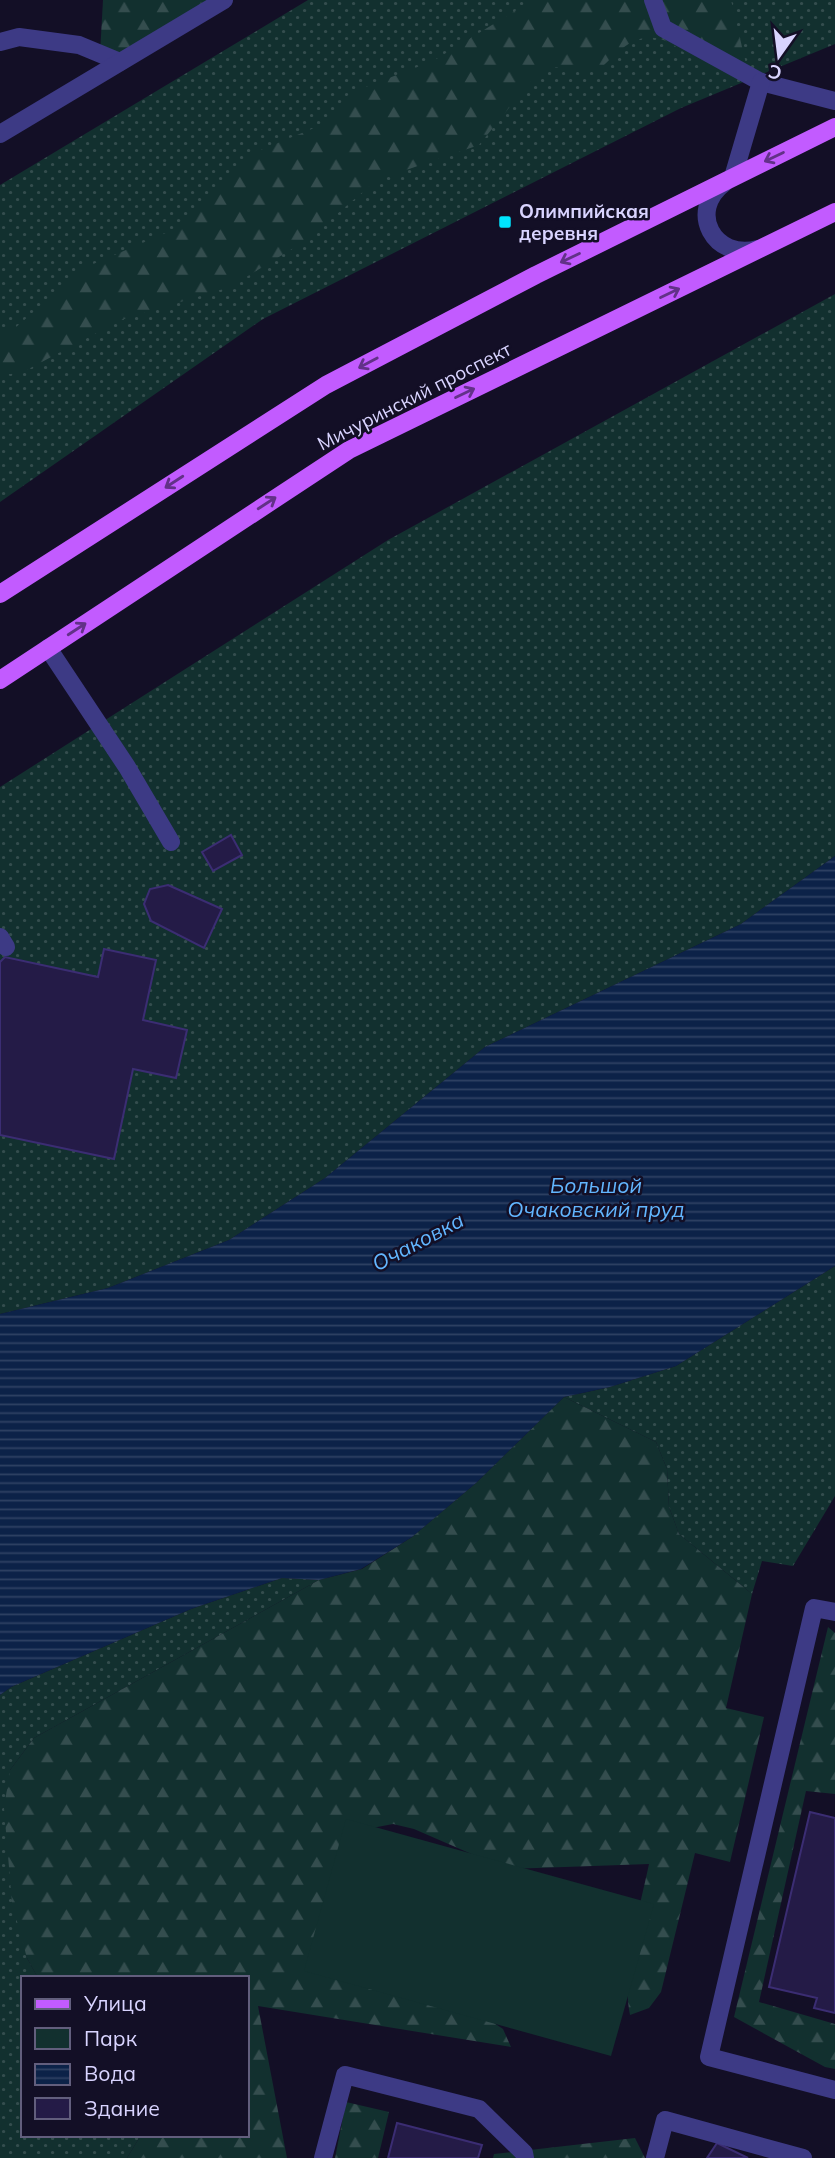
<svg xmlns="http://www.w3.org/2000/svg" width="835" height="2158" font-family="Mulish,sans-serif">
	<defs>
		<pattern id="grass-dots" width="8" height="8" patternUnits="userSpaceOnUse" patternTransform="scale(1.75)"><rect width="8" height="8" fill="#12302f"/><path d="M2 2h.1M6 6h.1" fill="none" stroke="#344d4e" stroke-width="1.8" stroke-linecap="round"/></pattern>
		<pattern id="forest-firs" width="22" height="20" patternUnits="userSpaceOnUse" patternTransform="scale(1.75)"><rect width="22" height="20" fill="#12302f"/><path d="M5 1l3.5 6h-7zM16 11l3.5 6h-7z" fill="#344d4e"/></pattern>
		<pattern id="water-rules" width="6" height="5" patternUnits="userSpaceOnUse" patternTransform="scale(1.75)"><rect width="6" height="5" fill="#0c2248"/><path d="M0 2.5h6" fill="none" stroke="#2f4163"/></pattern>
	</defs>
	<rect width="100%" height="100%" fill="#130f26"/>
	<g fill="url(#grass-dots)">
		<path d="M308 0H835V44L681 108 263 319 0 502V185Z"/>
		<path d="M835 294V856L741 924 485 1047 325 1178 229 1240 108 1288 0 1314V787L388 540Z"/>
		<path d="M835 1266V1496L793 1566 762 1561 752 1594 679 1534 669 1507 667 1469 656 1442 564 1397 610 1387 676 1366Z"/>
		<path d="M282 1578 319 1580 34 1738 10 1770 27 1958 38 1978H23V2135H141L127 2158H0V1695L11 1687 191 1609Z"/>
	</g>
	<g fill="url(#forest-firs)">
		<path d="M103 0H224L120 62 100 54Z"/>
		<path d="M533 0H731L746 64C740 67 732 71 725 71 688 71 671 21 630 43 618 50 607 63 596 72L553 67 534 77 479 145 377 180 305 241 230 287 121 320 21 373 0 375V335L15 328 84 268 182 226 258 151 319 126 350 93 433 61Z"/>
		<path d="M564 1397 656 1442 667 1469 669 1507 679 1534 752 1594 726 1708 764 1717 730 1862 695 1853 661 1992 649 2008 630 2015C621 1973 640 1907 649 1864L506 1869 414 1829 393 1824 372 1828 470 2007 503 2029 511 2047 258 2006 287 2158H127L141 2135H247V1978H38L27 1958 12 1903 4 1808 10 1770 34 1738 319 1580 362 1569 412 1537 476 1483Z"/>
		<path d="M828 1627 835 1633V1794L806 1791 759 2002 835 2024V2069L825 2067 734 2017Z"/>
		<path d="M346 2102 389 2112 378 2158H335Z"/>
		<path d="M635 2138 645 2158H493L494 2154Z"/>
	</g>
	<path fill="#12302f" d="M346 1819 654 1904 611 2056 304 1971Z"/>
	<path fill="url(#water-rules)" d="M835 856V1266L676 1366 610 1387 564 1397 476 1483 412 1537 361 1569 319 1580 282 1578 191 1609 11 1687 0 1695V1314L108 1288 229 1240 325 1178 485 1047 741 924Z"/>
	<g fill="#241b47" stroke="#3b2d73" stroke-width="2">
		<path d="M231 835 242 855 213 871 202 852Z"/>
		<path d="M168 885 222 909 204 948 151 921 144 904 150 889Z"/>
		<path d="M104 949 156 960 143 1020 187 1030 176 1078 133 1069 114 1159 0 1135V962L5 957 98 977Z"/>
		<path d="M810 1812 835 1818V2013L814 2008 817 1998 769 1987Z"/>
		<path d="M397 2123 482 2145 478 2158H388Z"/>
		<path d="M717 2143 748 2158H707Z"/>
	</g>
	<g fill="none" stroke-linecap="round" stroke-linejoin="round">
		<g stroke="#3d3a85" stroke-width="18">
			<path d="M653 0 663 28 761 82 835 101"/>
			<path d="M0 42 19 37 79 45 120 62"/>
			<path d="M0 134 224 0"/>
			<path d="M733 177 761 82"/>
			<path d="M48 648 127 767 171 842"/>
			<path d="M0 937 6 947"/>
			<path d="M835 1612 814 1608 709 2057 835 2090"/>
			<path d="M323 2158 345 2075 479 2109 524 2153 525 2158"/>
			<path d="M655 2158 665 2120 803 2158"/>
		</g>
		<path stroke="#3d3a85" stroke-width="18" d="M724 183C687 211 714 261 758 249"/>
		<g stroke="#c25bff" stroke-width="18">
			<path d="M0 594 326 385 536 275 835 127"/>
			<path d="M0 680 349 450 835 212"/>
		</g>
	</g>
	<defs><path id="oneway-shaft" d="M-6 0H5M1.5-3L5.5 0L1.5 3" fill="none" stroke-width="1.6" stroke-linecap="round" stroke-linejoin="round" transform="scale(1.75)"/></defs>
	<g stroke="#623188">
		<use href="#oneway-shaft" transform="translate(774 157) rotate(154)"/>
		<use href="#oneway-shaft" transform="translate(570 258) rotate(154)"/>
		<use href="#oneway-shaft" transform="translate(670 293) rotate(-26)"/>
		<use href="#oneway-shaft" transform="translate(368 363) rotate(152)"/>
		<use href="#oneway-shaft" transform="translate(465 393) rotate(-26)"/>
		<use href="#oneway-shaft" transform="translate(174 482) rotate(147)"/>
		<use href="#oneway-shaft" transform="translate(267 503) rotate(-33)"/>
		<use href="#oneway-shaft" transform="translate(77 629) rotate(-33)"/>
	</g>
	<rect fill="#00e5ff" stroke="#130f26" stroke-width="2.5" x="498" y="215" width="14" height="14" rx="3.5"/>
	<g text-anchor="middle" stroke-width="5" stroke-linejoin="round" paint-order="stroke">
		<g font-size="19" font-weight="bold" fill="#d9d4ff" stroke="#130f26" text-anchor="start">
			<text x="519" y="218">Олимпийская<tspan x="519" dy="22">деревня</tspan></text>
		</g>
		<g font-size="19" fill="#d9d4ff" stroke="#130f26">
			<text transform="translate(414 396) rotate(-27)" y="7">Мичуринский проспект</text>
		</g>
		<g font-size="21" font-style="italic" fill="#62b6ff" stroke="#130f26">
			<text x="596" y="1193">Большой<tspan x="596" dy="24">Очаковский пруд</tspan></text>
			<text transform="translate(418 1242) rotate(-28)" y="7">Очаковка</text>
		</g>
	</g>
	<rect x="21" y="1976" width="228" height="161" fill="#130f26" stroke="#625e7d" stroke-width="2"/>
	<rect x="35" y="1999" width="35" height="10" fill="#c25bff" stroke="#625e7d" stroke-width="2"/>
	<text x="84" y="2011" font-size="21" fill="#d9d4ff">Улица</text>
	<rect x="35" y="2028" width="35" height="21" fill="#12302f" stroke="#625e7d" stroke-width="2"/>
	<text x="84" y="2046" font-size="21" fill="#d9d4ff">Парк</text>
	<rect x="35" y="2064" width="35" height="21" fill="url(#water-rules)" stroke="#625e7d" stroke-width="2"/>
	<text x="84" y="2081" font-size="21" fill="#d9d4ff">Вода</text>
	<rect x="35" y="2098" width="35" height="21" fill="#241b47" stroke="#625e7d" stroke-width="2"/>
	<text x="84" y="2116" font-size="21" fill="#d9d4ff">Здание</text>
	<g transform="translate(779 56) rotate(194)" stroke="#130f26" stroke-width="5" paint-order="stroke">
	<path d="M0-5L12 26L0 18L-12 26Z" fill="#d9d4ff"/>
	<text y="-10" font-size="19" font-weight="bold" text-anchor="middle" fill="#d9d4ff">С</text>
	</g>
</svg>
